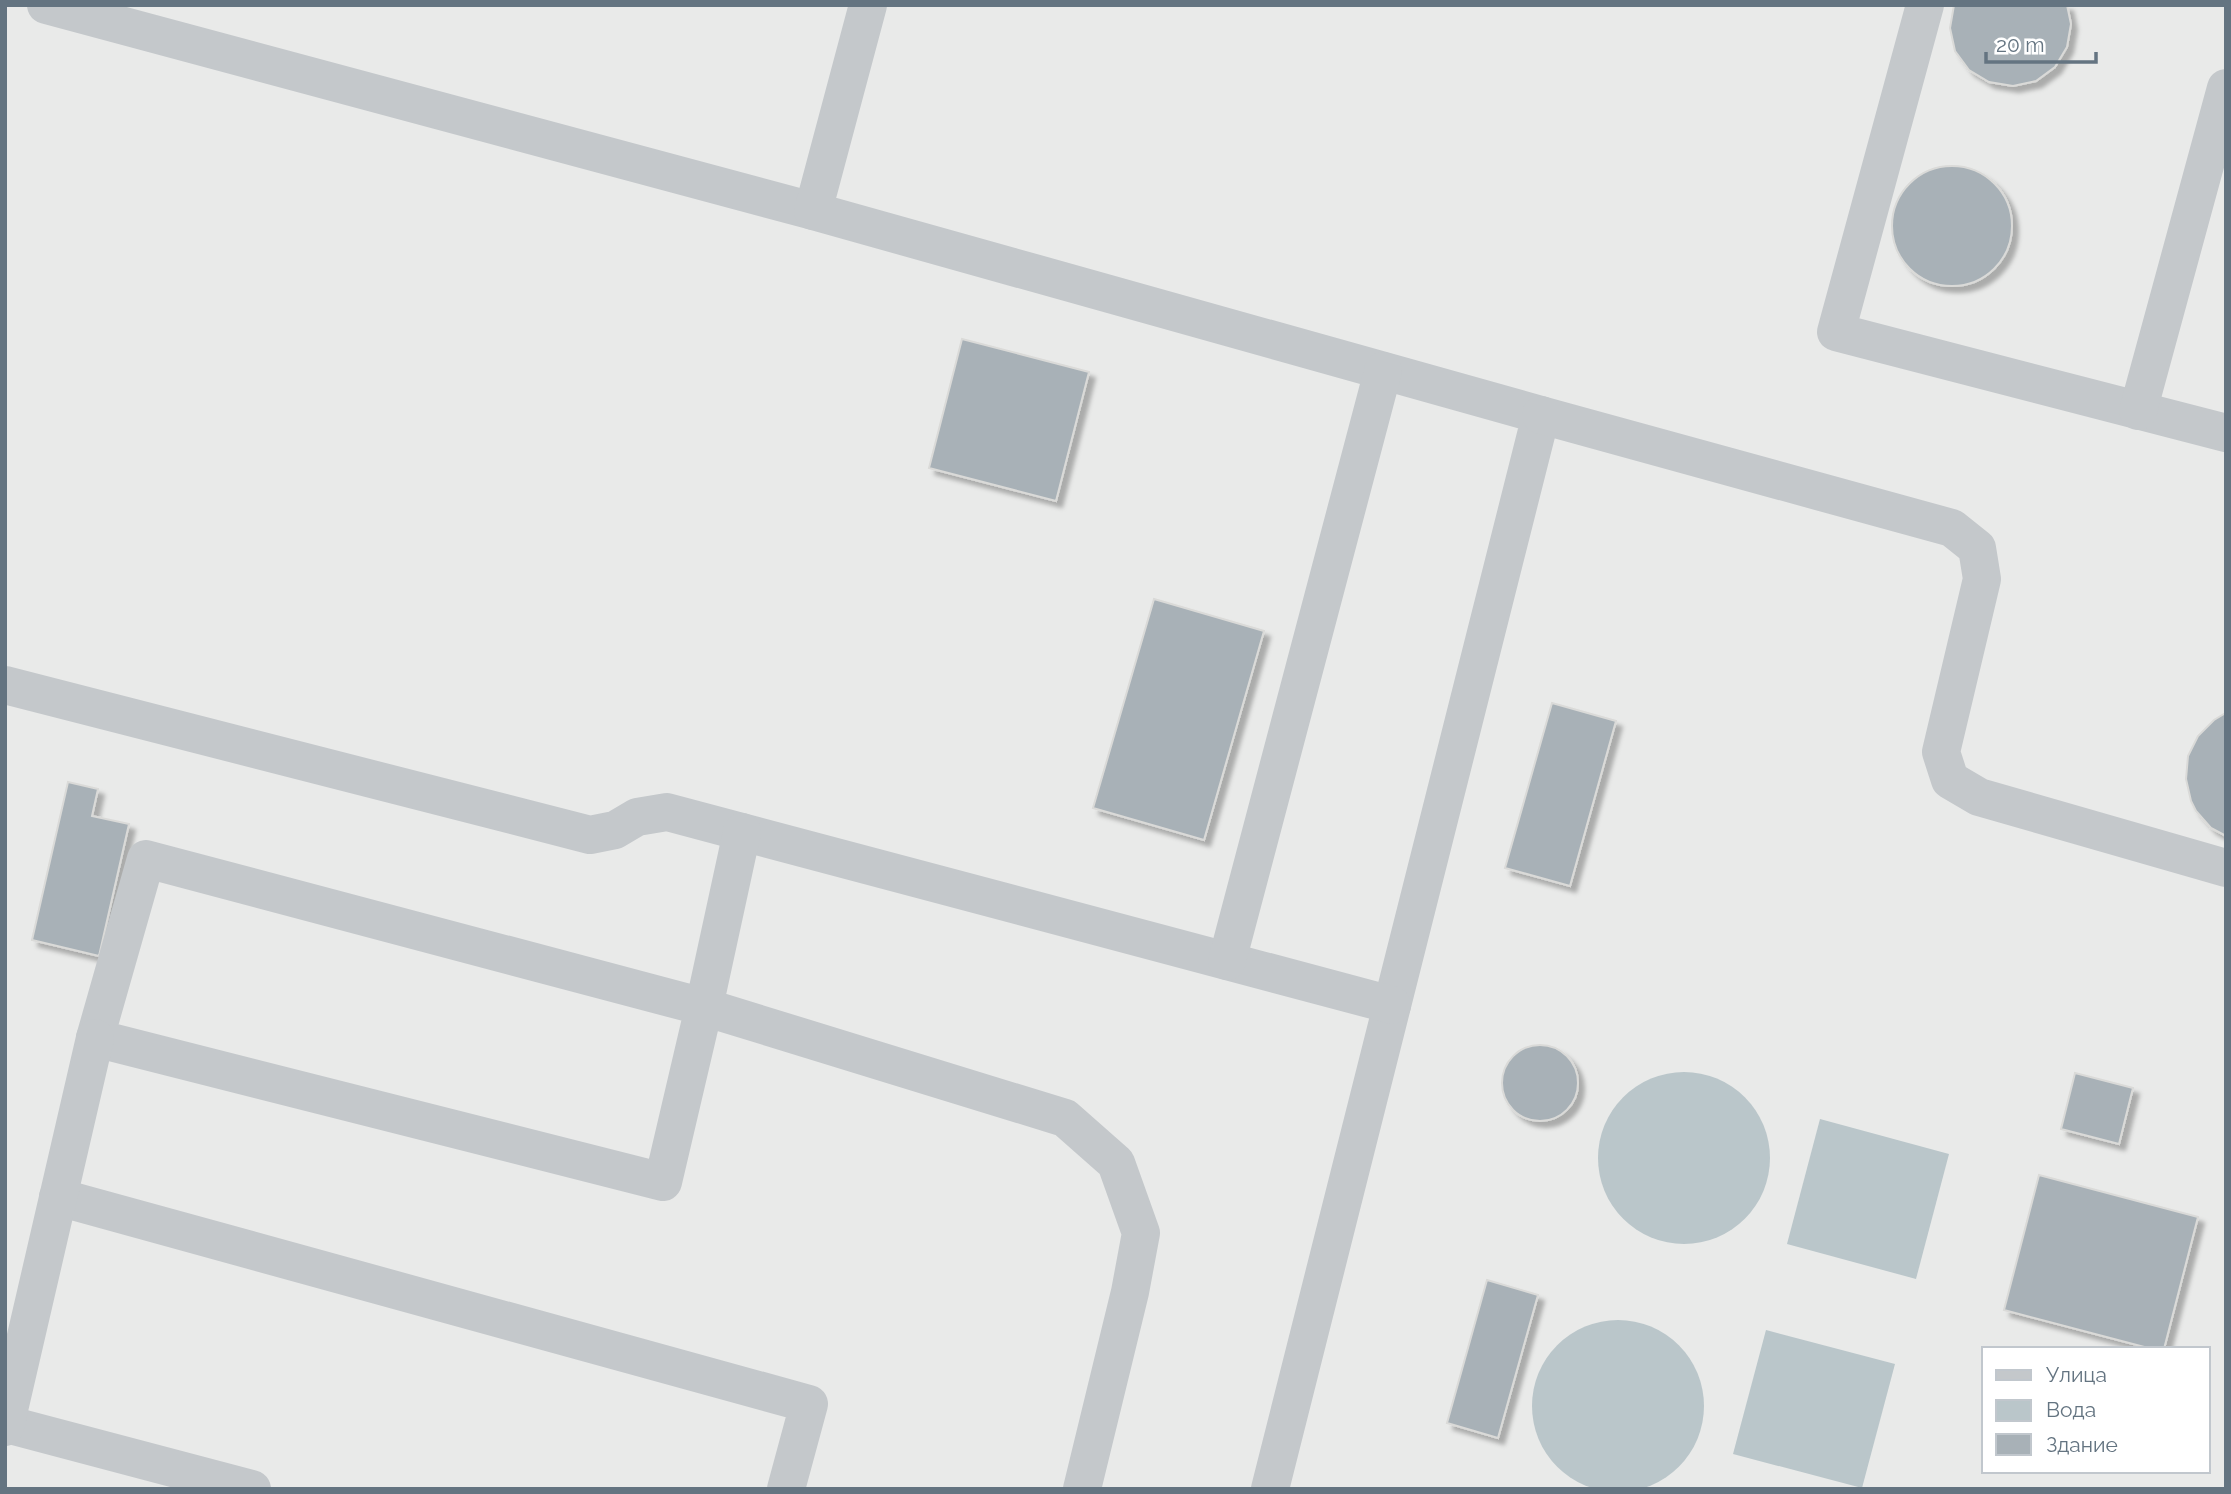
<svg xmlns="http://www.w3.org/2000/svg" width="2231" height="1494" font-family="Raleway,sans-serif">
	<defs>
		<filter id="shadow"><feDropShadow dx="6" dy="6" stdDeviation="2" flood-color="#0004"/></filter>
	</defs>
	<rect width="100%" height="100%" fill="#f9f9f6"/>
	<path fill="#e9eae9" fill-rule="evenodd" d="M5 5H2226V1489H5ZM1984 1349H2208V1471H1984Z"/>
	<g fill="#bac6ca">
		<circle cx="1684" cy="1158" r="86"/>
		<path d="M1820 1119 1949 1154 1916 1279 1787 1244Z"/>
		<circle cx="1618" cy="1406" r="86"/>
		<path d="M1766 1330 1895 1364 1862 1488 1733 1454Z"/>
	</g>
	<g fill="#a8b1b7" stroke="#dadad8" stroke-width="2" filter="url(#shadow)">
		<path d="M1954 5H2067L2071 24 2067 47 2055 67 2036 81 2013 86 1989 82 1969 70 1955 51 1950 28Z"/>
		<circle cx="1952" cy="226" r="60"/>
		<path d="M962 339 1089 372 1056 501 929 468Z"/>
		<path d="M1154 599 1264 631 1204 840 1093 808Z"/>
		<path d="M1552 703 1616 721 1570 886 1505 868Z"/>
		<path d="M2224 714H2226V836L2211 828 2196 811 2191 801 2186 779 2188 756 2198 736 2214 720Z"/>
		<path d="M68 782 98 789 92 816 129 824 99 956 32 940Z"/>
		<circle cx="1540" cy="1083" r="38"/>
		<path d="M2075 1073 2133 1088 2119 1144 2061 1129Z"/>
		<path d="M2039 1175 2198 1217 2164 1349H2152L2004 1310Z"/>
		<path d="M1487 1280 1538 1295 1498 1438 1447 1423Z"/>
	</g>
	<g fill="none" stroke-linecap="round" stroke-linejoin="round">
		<g stroke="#c4c8cb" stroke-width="38">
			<path d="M46 5 813 211"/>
			<path d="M868 5 813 211 1541 415 1270 1489"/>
			<path d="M1925 5 1836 332 2226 433"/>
			<path d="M2138 411 2226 88"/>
			<path d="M1541 415 1952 528 1977 548 1982 579 1941 752 1950 780 1979 797 2226 868"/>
			<path d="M5 685 590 835 615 830 637 817 667 812 1392 1005"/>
			<path d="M742 832 704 1007 663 1182 95 1038 146 859 704 1007 1065 1118 1116 1163 1141 1233 1130 1292 1082 1489"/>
			<path d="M1227 961 1383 371"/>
			<path d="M58 1197 809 1404 786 1489"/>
			<path d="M6 1424 252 1489"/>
			<path d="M5 1427 95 1038"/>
		</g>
	</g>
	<rect width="2231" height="1494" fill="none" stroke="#647481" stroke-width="14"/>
	<rect x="1982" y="1347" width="228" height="126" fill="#ffffff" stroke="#c1c7cd" stroke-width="2"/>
	<rect x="1996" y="1370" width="35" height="10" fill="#c4c8cb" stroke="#c1c7cd" stroke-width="2"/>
	<text x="2046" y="1382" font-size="21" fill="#647481">Улица</text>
	<rect x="1996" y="1400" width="35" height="21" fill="#bac6ca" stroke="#c1c7cd" stroke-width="2"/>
	<text x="2046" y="1417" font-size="21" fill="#647481">Вода</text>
	<rect x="1996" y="1434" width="35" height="21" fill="#a8b1b7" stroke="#c1c7cd" stroke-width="2"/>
	<text x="2046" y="1452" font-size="21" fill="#647481">Здание</text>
	<path d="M1986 52v10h110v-10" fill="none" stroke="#647481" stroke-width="3.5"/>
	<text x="1996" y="52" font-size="21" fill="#647481" stroke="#ffffff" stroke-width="5" paint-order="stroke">20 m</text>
</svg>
